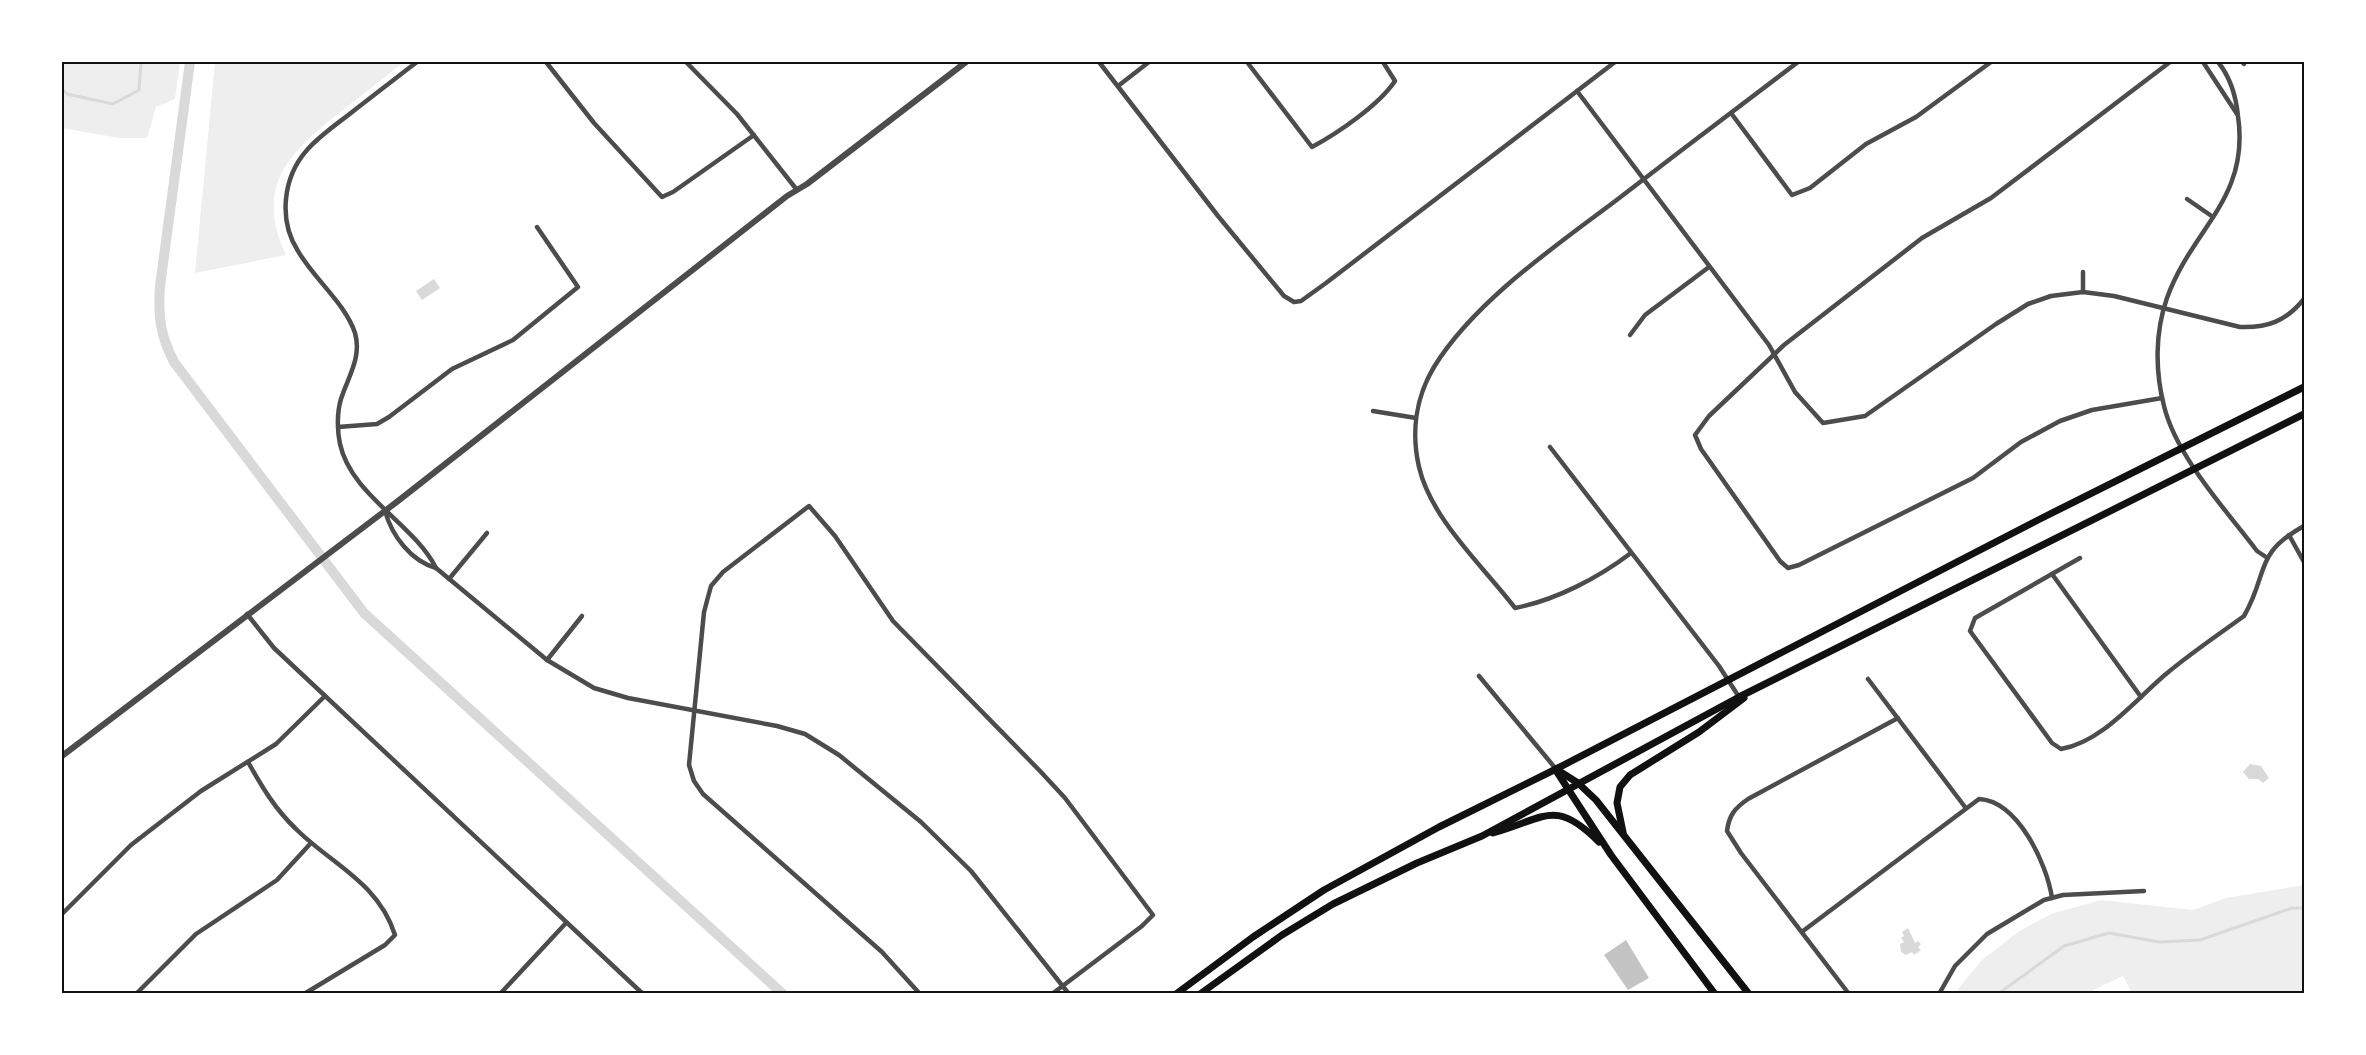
<svg xmlns="http://www.w3.org/2000/svg" width="2366" height="1055" font-family="Manrope,sans-serif">
	<rect width="100%" height="100%" fill="#fff"/>
	<g fill="#eee">
		<path d="M62 62H180L175 99 156 107 147 138H119L62 128Z"/>
		<path d="M215 62H404C384 78 363 94 343 110 291 150 253 185 286 255L195 273Z"/>
		<path d="M2304 885V993H2132L2123 976 2087 993H1955L1982 960 2018 932 2051 914 2101 900 2193 910 2226 898Z"/>
	</g>
	<g fill="#d9d9d9">
		<path d="M434 279 440 288 422 300 416 291Z"/>
		<path d="M2250 764 2261 766 2269 778 2263 783 2258 779H2249L2243 772Z"/>
		<path d="M1908 928 1915 943 1918 941 1921 944 1918 947 1921 950 1914 955 1912 952 1906 955 1901 952 1900 944 1904 942 1901 938 1904 936 1902 932Z"/>
	</g>
	<g fill="none" stroke-linecap="round" stroke-linejoin="round">
		<g stroke="#d9d9d9" stroke-width="3">
			<path d="M62 89 67 94 113 104 139 90 141 62"/>
			<path d="M1998 994 2064 946 2109 933 2159 942 2200 940 2292 908H2304"/>
		</g>
		<path stroke="#d9d9d9" stroke-width="10" d="M190 62 160 286C158 316 160 335 174 362L364 613 783 994"/>
	</g>
	<path fill="#c4c4c4" d="M1626 940 1649 978 1628 990 1604 955Z"/>
	<g fill="none" stroke-linecap="round" stroke-linejoin="round">
		<g stroke="#4c4c4c" stroke-width="4.5">
			<path d="M546 62 594 123 662 197 673 192 754 135"/>
			<path d="M686 62 737 114 797 190"/>
			<path d="M1099 62 1218 216 1284 296 1294 302 1301 301 1326 283 1615 62"/>
			<path d="M1247 62 1312 147C1338 133 1379 105 1395 81L1383 62"/>
			<path d="M2203 62 2237 114"/>
			<path d="M2218 62C2231 78 2236 96 2238 116 2250 199 2192 228 2167 298 2155 332 2155 371 2164 406 2176 456 2226 510 2257 551L2266 557"/>
			<path d="M2242 62 2244 64"/>
			<path d="M1118 86 1149 62"/>
			<path d="M1577 91 1769 345 1795 392 1823 423 1865 416 1996 324 2028 304 2051 296 2083 292 2114 296 2240 327C2268 328 2286 321 2304 299"/>
			<path d="M1731 113 1792 195 1810 188 1866 144 1916 117 1991 62"/>
			<path d="M2187 199 2213 217"/>
			<path d="M2083 272V292"/>
			<path d="M1630 335 1645 315 1709 267"/>
			<path d="M2162 398 2092 410 2060 421 2021 442 1973 478 1799 565 1788 568 1780 561 1701 449 1695 435 1709 416 1784 345 1922 238 1991 198 2170 62"/>
			<path d="M1373 411 1416 418"/>
			<path d="M338 427 377 424 389 417 452 369 513 340 578 287 537 227"/>
			<path d="M1550 447 1719 666 1739 697"/>
			<path d="M385 511C392 536 411 561 436 568 414 524 351 495 340 444 337 430 337 412 341 399 348 377 362 357 355 333 345 303 314 279 298 251 278 220 283 177 307 150 321 134 340 122 356 109 377 93 397 77 417 62"/>
			<path d="M2289 535 2304 562"/>
			<path d="M1631 553C1598 578 1556 600 1515 608 1483 566 1431 519 1419 467 1411 432 1416 397 1434 367 1474 302 1554 247 1614 202 1675 155 1737 108 1798 62"/>
			<path d="M2080 558 1975 618 1970 631 2052 743 2061 749C2102 742 2135 700 2166 674 2191 653 2218 635 2244 616 2269 573 2253 554 2304 526"/>
			<path d="M436 568 547 660 594 688 628 698 777 726 805 734 839 755 921 822 971 871 1069 994"/>
			<path d="M2052 574 2141 697"/>
			<path d="M449 579 487 533"/>
			<path d="M247 614 274 648 643 994"/>
			<path d="M547 660 582 616"/>
			<path d="M1479 676 1556 769"/>
			<path d="M1868 679 1965 807"/>
			<path d="M248 762C262 787 275 809 296 829 331 864 378 882 395 935L385 945 304 994"/>
			<path d="M62 914 131 845 201 791 276 744 325 696"/>
			<path d="M1803 931 1979 799C2018 801 2047 864 2052 898"/>
			<path d="M136 994 196 934 277 880 311 843"/>
			<path d="M500 994 566 923"/>
			<path d="M920 994 882 952 703 794 694 781 689 765 704 612 711 586 723 572 809 506 835 536 893 621 1040 771 1065 798 1153 915 1142 926 1052 994"/>
			<path d="M1849 994 1741 853 1727 831C1729 815 1735 808 1748 799L1898 718"/>
			<path d="M1939 994 1955 966 1987 934 2044 900 2063 895 2144 891"/>
		</g>
		<path stroke="#4c4c4c" stroke-width="6" d="M62 756 398 501 787 196 807 184 966 62"/>
		<g stroke="#111" stroke-width="7">
			<path d="M1556 769 1578 783 1596 800 1749 994"/>
			<path d="M1557 772 1611 855 1715 994"/>
			<path d="M1623 832 1617 803 1620 787 1630 775 1699 732 1744 698"/>
			<path d="M1493 833C1546 818 1555 798 1599 842"/>
			<path d="M1176 994 1253 937 1324 890 1439 827 1556 769 2040 519 2304 387"/>
			<path d="M1200 994 1282 935 1333 904 1417 863 1482 836 1739 697 2304 414"/>
		</g>
	</g>
	<rect width="2366" height="1055" fill="none" stroke="#ffffff" stroke-width="126"/>
	<rect x="63" y="63" width="2240" height="929" fill="none" stroke="#111" stroke-width="2"/>
</svg>
